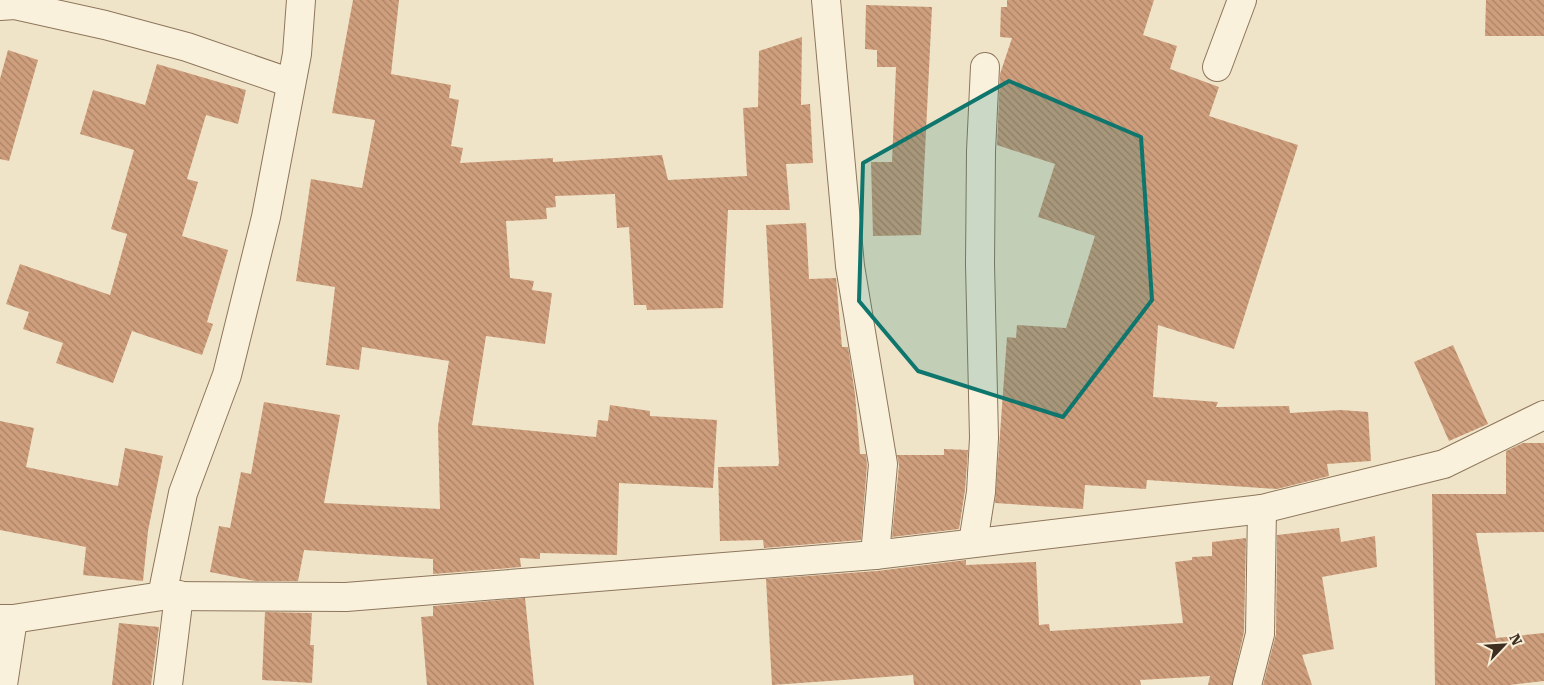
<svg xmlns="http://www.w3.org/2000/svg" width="1544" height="685" font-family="'Roboto Serif',serif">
	<defs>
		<pattern id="building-back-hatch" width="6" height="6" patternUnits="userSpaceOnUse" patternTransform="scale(1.25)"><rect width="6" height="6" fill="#cf9f7d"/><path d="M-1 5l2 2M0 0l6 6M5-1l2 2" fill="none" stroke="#a98266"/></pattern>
	</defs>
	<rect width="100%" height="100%" fill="#f0e4c8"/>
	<g fill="url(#building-back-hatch)">
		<path d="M353 0H399L391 74 451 85 449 98 459 100 451 146 463 148 460 163 553 158V162L662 155 668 180 747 176 743 108 758 107 759 51 802 37 801 105 810 104 813 163 786 164 790 210H728L723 308 647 310 646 305H634L629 227 617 228 615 194 555 196 556 207 546 208 547 219 506 221 510 278 534 281 532 290 552 293 545 344 486 336 472 425 596 437 598 420 608 421 610 405 650 411V416L717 420 713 488 619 483 617 555 540 553V559L520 558 521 567 433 574V559L304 550 298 581H255L210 572 219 526 230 528 241 472 251 474 264 402 340 415 324 503 440 509 438 426 449 361 362 347 359 370 326 365 335 287 296 281 311 179 362 188 375 120 332 113Z"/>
		<path d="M1007 0H1154L1143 35 1177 46 1170 69 1219 87 1209 116 1298 145 1234 349 1158 325 1153 397 1218 402 1216 407 1289 406 1290 413 1341 410 1368 412 1371 461 1327 464 1329 476 1277 489 1147 480 1146 489 1085 485 1083 509 995 503 1007 337 1016 338 1017 325 1066 328 1095 236 1038 217 1055 164 997 145 1000 74 1012 38 1000 37 1001 7H1007Z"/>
		<path d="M1486 0H1544V36H1485Z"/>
		<path d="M866 5 932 7 921 235 873 236 871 162H892L896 67H877V50L865 49Z"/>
		<path d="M8 50 38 60 9 161 0 159V79Z"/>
		<path d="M157 64 246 90 238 124 206 115 187 179 198 182 182 236 228 250 207 322 213 324 202 355 132 331 113 383 56 363 63 343 23 329 29 312 6 304 20 264 110 295 127 234 111 229 134 150 80 134 93 90 145 105Z"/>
		<path d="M806 223 809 279 836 278 842 347H848L855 394 860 454H866L867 465 861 540 764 548 763 540 720 541 718 467 778 466 779 463 766 225Z"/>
		<path d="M1453 345 1488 424 1449 441 1414 362Z"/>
		<path d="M0 421 34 428 26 467 118 486 125 448 163 456 148 531 143 581 83 575 86 547 0 530Z"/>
		<path d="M1523 443H1544V532L1476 533 1496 638 1544 633V681L1510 685H1435L1432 494H1506V451Z"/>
		<path d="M944 449 968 450 965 490 959 529 892 537 899 465 897 455H944Z"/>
		<path d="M1339 528 1341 542 1375 536 1377 567 1322 577 1334 649 1302 655 1312 685H1263L1276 634 1277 535Z"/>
		<path d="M1246 538 1244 632 1232 685H1208L1210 676 1140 680 1141 685H914L913 675 772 685 766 579 877 571 966 560V565L1036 562 1039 625 1049 624 1050 631 1183 623 1175 562 1192 560V557L1212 556V542Z"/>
		<path d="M525 598 534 685H427L421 617 433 616V606Z"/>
		<path d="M265 612 312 613 310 645H314L312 683 262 680Z"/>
		<path d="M119 623 159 627 151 685H112Z"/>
	</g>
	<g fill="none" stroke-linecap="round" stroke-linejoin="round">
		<defs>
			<g id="minor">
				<path d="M826 0 850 266 883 464 875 555"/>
				<path d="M0 6 15 5 105 25 187 47 291 83"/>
				<path d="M1217 67 1242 0"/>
				<path d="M973 543 981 492 984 438 980 264 981 151 985 67"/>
				<path d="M162 596 346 597 875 555 1262 509 1444 464 1544 415"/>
				<path d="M0 619H13L162 596 183 493 227 375 266 217 297 54 301 0"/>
				<path d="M3 685 13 619"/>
				<path d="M168 685 179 595"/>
				<path d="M1247 685 1260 634 1262 509"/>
			</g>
		</defs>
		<use href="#minor" stroke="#8d765c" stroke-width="30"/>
		<use href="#minor" stroke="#faf1dc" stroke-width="28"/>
	</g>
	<path fill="#0f766e" fill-opacity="0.2" stroke="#0f766e" stroke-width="4" stroke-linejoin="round" d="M1009 81 1141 137 1152 300 1063 417 918 371 859 301 863 163Z"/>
	<g transform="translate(1504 645) rotate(65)" stroke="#f7eed8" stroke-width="4" paint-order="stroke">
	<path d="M0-4L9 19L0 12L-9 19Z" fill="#3d2e20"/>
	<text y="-8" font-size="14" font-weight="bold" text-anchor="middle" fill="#3d2e20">N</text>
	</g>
</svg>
